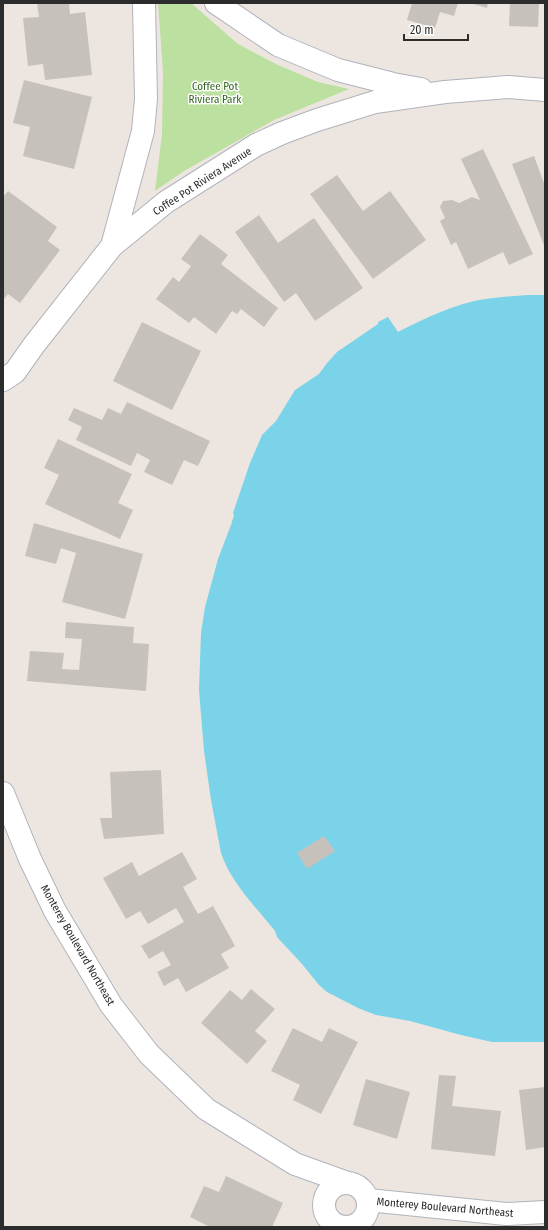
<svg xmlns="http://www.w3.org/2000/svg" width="548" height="1230" font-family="'Fira Sans Condensed',sans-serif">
	<rect width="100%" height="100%" fill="#ede6e0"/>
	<path fill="#bbe0a0" d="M158 3H191L238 44 278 65 318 82 349 89 274 120 184 171 155 191 162 134 163 71Z"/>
	<path fill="#7ad3e8" d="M528 295H545V1042H492L461 1035 410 1021 376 1015 358 1008 327 992 319 985 302 964 277 937 275 931C256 907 231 883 221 853L211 800 204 751 199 690 201 633 205 607 218 559 231 525 234 515 233 513 250 463 262 435 276 421 295 390 319 374 327 363 337 352 378 324V322L388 317 398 332C425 318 454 304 485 299 499 297 514 296 528 295Z"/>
	<g fill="#c6c1bb">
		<path d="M37 3H69L70 14 85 12 92 75 45 80 43 64 28 66 23 18 39 17Z"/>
		<path d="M412 3H458L454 16 440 12 435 28 407 20Z"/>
		<path d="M470 3H488L487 8Z"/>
		<path d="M510 3H539L538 27 509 26Z"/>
		<path d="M24 80 92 97 74 169 23 156 30 127 13 123Z"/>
		<path d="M483 149 533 254 509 265 503 252 468 269 456 242 451 245 440 221 445 218 440 207 443 201 452 200 459 203 472 197 480 200 461 159Z"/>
		<path d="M534 156 545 186V248L512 164Z"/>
		<path d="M337 175 363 211 390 191 426 240 373 279 310 194Z"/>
		<path d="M8 191 57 227 48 241 60 250 20 303 8 294 3 300V197Z"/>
		<path d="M259 215 278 243 314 218 363 288 315 321 296 293 284 302 235 232Z"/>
		<path d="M200 234 228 255 221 264 278 308 264 327 241 309 237 314 232 311 216 334 194 317 189 323 156 299 173 277 179 282 191 266 181 259Z"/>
		<path d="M142 322 201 351 172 410 113 381Z"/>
		<path d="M127 402 210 441 198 466 184 460 172 485 144 472 150 460 137 453 131 466 76 440 82 427 68 420 74 408 102 420 108 408 121 414Z"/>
		<path d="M58 439 132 474 118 503 133 510 120 539 45 504 59 475 44 468Z"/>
		<path d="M34 523 143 554 125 619 62 602 76 553 61 548 56 564 25 556Z"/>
		<path d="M66 622 134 627 133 643 149 644 146 691 27 681 30 651 64 653 62 669 79 670 82 639 65 638Z"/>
		<path d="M161 770 164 834 104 839 100 818H112L110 772Z"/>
		<path d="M324 836 335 851 307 869 297 853Z"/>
		<path d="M182 852 197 879 183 887 198 914 213 906 235 946 221 954 229 968 186 992 178 978 164 986 157 972 171 965 163 951 149 959 141 946 184 922 176 908 148 924 140 911 126 919 103 878 132 862 139 876Z"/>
		<path d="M251 989 275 1009 255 1031 267 1041 247 1064 201 1023 230 990 242 1000Z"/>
		<path d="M293 1028 322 1042 329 1028 358 1042 321 1114 293 1100 300 1085 271 1071Z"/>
		<path d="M439 1075 456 1076 452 1106 501 1111 495 1156 431 1149Z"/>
		<path d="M366 1079 410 1092 397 1139 353 1125Z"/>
		<path d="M545 1087V1147L526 1150 519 1090Z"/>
		<path d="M226 1176 283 1203 272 1227H210L190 1217 204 1186 219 1192Z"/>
	</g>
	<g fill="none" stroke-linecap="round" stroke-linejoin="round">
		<defs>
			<g id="minor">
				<path d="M216 3 278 45 338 70 393 84 421 89"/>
				<path d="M112 246 143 131 146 99 144 3"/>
				<path d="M3 380 15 372 34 345 112 246 166 202 256 145 282 133 317 120 375 102 445 92 508 87 545 90"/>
				<path d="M3 793 30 859 55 911 111 1005 149 1054 206 1109 295 1164 345 1182"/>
				<circle cx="346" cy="1205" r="22"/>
				<path d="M368 1200 506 1214 545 1212"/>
			</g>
		</defs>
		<use href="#minor" stroke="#b0b3bc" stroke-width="24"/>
		<use href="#minor" stroke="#fff" stroke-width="22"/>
	</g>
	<g text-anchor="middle" stroke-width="3" stroke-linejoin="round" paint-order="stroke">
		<g font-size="11" fill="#34661f" stroke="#fff">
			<text x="215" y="90">Coffee Pot<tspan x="215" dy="13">Riviera Park</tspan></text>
		</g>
		<g font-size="11" fill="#2c2c2c" stroke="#fff">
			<text transform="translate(202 181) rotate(-33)" y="4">Coffee Pot Riviera Avenue</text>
			<text transform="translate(78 945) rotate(60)" y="4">Monterey Boulevard Northeast</text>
			<text transform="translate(445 1207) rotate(5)" y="4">Monterey Boulevard Northeast</text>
		</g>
	</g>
	<rect width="548" height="1230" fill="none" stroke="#2c2c2c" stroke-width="8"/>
	<path d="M404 34v6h64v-6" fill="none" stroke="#2c2c2c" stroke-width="2"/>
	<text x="410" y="34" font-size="12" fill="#2c2c2c" stroke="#ffffff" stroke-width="3" paint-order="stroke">20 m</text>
</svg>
